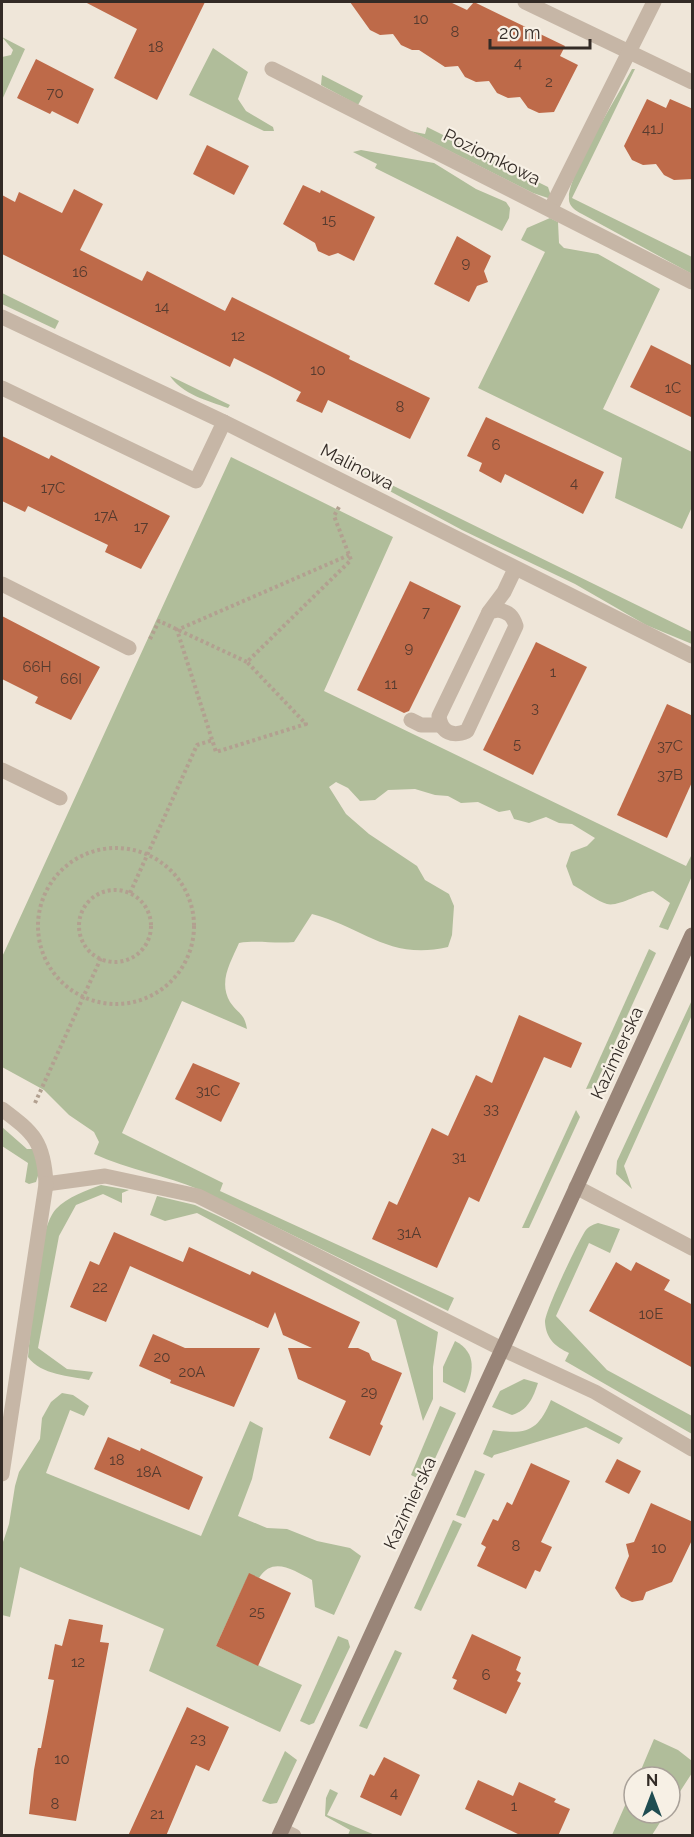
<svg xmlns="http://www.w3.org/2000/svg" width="694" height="1837" font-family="Raleway,sans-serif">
	<rect width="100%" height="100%" fill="#efe6d9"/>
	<g fill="#b0bd9a">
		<path d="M2 37 25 49 2 100V57L11 55 13 50Z"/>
		<path d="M213 48 248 72 238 99 246 111 273 127 274 131H264L189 95Z"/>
		<path d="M632 69H635L572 198 692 257V274L582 214C575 210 568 206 569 197 569 173 619 94 632 69Z"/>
		<path d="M322 75 363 96 358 105 321 85Z"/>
		<path d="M427 127 548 187 551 196 548 198 533 193 410 131 425 134Z"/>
		<path d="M361 150 434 163 476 189 506 202 510 208 509 218 502 231 375 168 377 164 353 152Z"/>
		<path d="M550 218 558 222 559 243 564 248 598 254 660 289 603 409 692 452V507L682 529 615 498 622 458 478 388 545 252 521 240 527 228Z"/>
		<path d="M2 293 59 321 55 329 2 304Z"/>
		<path d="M170 376 230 405 228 408C208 401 182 394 170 376Z"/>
		<path d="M231 457 393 537 324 691 686 866 692 854V876L668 930 659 927 670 903 653 891C640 893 618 907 607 904 599 902 582 890 573 885L566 866 571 852 587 846 595 838 572 824 559 823 546 817 529 823 514 819 510 810 499 812 478 802 461 803 448 796 435 795 415 789 388 790 375 800 360 801 348 788 336 782 329 787 346 814 369 834 417 866 425 880 449 894 454 906 452 935 448 947C389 961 363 927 312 914L294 942C275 944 258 940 239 943 231 962 218 981 230 1002 238 1014 244 1012 247 1029L182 1001 122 1133 223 1183 220 1191 454 1298 448 1311 200 1190C165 1175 129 1170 94 1154L99 1142 94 1132 69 1115 44 1090 2 1067V957Z"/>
		<path d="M359 469 692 632V644L646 625 575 584 462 530 358 474Z"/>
		<path d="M649 949 656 953 594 1088 586 1089Z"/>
		<path d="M692 1000V1015L624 1166 632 1189 616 1174 617 1161Z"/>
		<path d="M576 1110 580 1117 529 1228H522Z"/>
		<path d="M2 1127 27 1149H33L43 1160 36 1182 29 1184 25 1182 28 1163 2 1146Z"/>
		<path d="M101 1185 129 1190 122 1193V1203L103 1194 76 1205 59 1236 38 1348 67 1369 93 1372 89 1380C70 1376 41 1375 28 1357L29 1346C33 1315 37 1230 56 1209 67 1197 87 1190 101 1185Z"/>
		<path d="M157 1196 195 1205 233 1223 438 1332 433 1367V1399L423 1421 396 1320 197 1213 165 1221 150 1215Z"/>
		<path d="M598 1223 620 1229 610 1253 589 1243 556 1316 607 1370 692 1416V1434L565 1361 569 1353C556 1347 546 1339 545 1322 545 1311 576 1246 584 1233 587 1227 592 1225 598 1223Z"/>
		<path d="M455 1341C478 1353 473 1373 465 1393L443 1382V1367Z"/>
		<path d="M524 1379 538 1383C533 1398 528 1410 512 1415L492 1407 500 1391Z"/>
		<path d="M62 1393 73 1395 89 1406 84 1416 70 1410 46 1473 201 1536 250 1421 263 1428 252 1479 238 1516 267 1528 287 1529 317 1541 350 1548 361 1556 334 1615 315 1607 312 1580C293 1570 273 1556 259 1578L249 1574 216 1646 302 1685 280 1732 149 1671 164 1629 20 1567 10 1617 2 1615V1545L9 1524 15 1486 19 1472 40 1439 42 1418 51 1402Z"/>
		<path d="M551 1400 623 1438 619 1444 586 1427 494 1455 492 1458 483 1454 493 1430C527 1435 538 1431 551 1400Z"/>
		<path d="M440 1406 456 1413 427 1476 421 1480 411 1475Z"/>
		<path d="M475 1470 485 1474 465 1518 456 1515Z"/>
		<path d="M453 1520 462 1524 421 1611 414 1608Z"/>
		<path d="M338 1636 348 1640 350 1647 314 1723 309 1725 300 1721Z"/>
		<path d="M395 1650 402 1653 367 1729 359 1726Z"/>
		<path d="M654 1739 678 1750 692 1761V1773L670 1807V1777H638Z"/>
		<path d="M285 1751 297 1760 277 1803 270 1804 262 1801Z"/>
		<path d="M634 1785V1813H666L652 1835H612Z"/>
		<path d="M330 1789 338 1793 327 1815 375 1835H348L350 1830 325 1816 326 1798Z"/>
	</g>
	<g fill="#be6a49">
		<path d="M85 2H205L157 100 114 78 137 29Z"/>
		<path d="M350 2H450L467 10 474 2 565 46 560 56 578 65 554 112 539 113 528 108 520 97 508 98 497 93 489 81 476 82 465 77 458 66 445 67 419 50H412L401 45 393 34 380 35 370 30Z"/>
		<path d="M36 59 94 89 78 124 52 111 50 114 17 98Z"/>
		<path d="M647 99 666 108 670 99 693 109V179L674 180 664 175 656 164 643 165 632 160 624 146Z"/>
		<path d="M207 145 249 166 234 195 193 174Z"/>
		<path d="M303 185 320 193 321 190 375 217 354 261 338 253 329 256 318 251 315 243 283 224Z"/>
		<path d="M74 189 103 204 80 250 142 281 147 271 225 311 232 297 350 356 349 359 430 398 410 439 328 400 322 413 296 401 301 392 270 376 234 358 230 367 2 254V195L15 202 19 192 62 213Z"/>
		<path d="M457 236 491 256 484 271 488 282 477 286 469 302 434 284Z"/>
		<path d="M651 345 693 366V418L630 387Z"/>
		<path d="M486 417 604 472 583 514 505 474 501 483 479 471 482 463 467 456Z"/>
		<path d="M2 436 49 459 51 455 170 516 141 569 105 552 108 545 81 532 28 506 25 512 2 501Z"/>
		<path d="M410 581 461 606 409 711 404 713 357 690Z"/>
		<path d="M2 616 100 667 71 720 35 703 38 697 2 679Z"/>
		<path d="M536 642 587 667 533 775 483 750Z"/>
		<path d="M667 704 693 716V780L667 838 617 815Z"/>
		<path d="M519 1015 582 1043 571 1068 544 1057 479 1202 469 1197 437 1268 372 1239 389 1201 397 1205 432 1128 448 1136 476 1075 492 1083Z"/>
		<path d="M193 1063 240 1083 221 1122 175 1099Z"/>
		<path d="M114 1232 183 1262 189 1247 250 1275 252 1271 360 1322 348 1348H358L369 1353 372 1360 402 1373 380 1424 383 1426 370 1456 329 1438 346 1401 298 1379 288 1348H312L283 1335 275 1312 268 1328 130 1266 106 1322 70 1307 90 1261 99 1265Z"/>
		<path d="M616 1262 631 1271 636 1262 670 1280 664 1290 693 1305V1368L589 1311Z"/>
		<path d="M153 1334 185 1348H260L234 1407 170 1383 171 1380 139 1366Z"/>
		<path d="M108 1437 140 1451 141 1448 203 1477 189 1510 94 1469Z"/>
		<path d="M617 1459 641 1471 629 1494 605 1482Z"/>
		<path d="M531 1463 570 1481 541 1542 552 1547 540 1572 535 1570 526 1589 477 1566 486 1547 481 1544 493 1519 498 1521 507 1502 512 1505Z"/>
		<path d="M651 1503 693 1522V1538L672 1582 646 1592 643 1600 632 1602 621 1597 615 1588 629 1556 626 1544 634 1542Z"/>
		<path d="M249 1573 291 1593 258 1666 216 1646Z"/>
		<path d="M69 1619 103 1625 100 1642 109 1643 76 1821 29 1814 34 1770 38 1748H41L54 1680 48 1679 55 1644 62 1646Z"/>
		<path d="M472 1634 521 1657 516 1670 521 1673 517 1681 521 1683 506 1714 453 1689 457 1680 452 1678Z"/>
		<path d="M187 1707 229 1727 209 1771 196 1765 166 1836H128Z"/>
		<path d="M384 1757 420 1775 401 1816 360 1797 370 1774 374 1776Z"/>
		<path d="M478 1780 513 1796 519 1782 556 1799 554 1802 570 1809 558 1836H522L465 1809Z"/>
	</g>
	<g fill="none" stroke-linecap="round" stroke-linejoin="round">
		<g stroke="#b2a090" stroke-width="4" stroke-dasharray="3 3" stroke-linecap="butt">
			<path d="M339 507 334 516 351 560 247 662 306 724 216 752 177 630 349 555"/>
			<path d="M150 639 159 621 247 662"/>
			<circle cx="116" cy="926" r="78"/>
			<circle cx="115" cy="926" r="36"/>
			<path d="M130 893 197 745 213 740"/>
			<path d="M35 1103 101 958"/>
		</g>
		<g stroke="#c6b6a6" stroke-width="15">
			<path d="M525 2 692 82"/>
			<path d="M551 208 654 2"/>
			<path d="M2 388 196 481 224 422"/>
			<path d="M2 584 129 648"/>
			<path d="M498 610C509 612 513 616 516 626L467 731C453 737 441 733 439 716L489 612Z"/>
			<path d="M489 612 504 592 515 569"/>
			<path d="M411 720 421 725H440"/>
			<path d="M2 770 60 798"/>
			<path d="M2 1109C34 1133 44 1142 46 1184L105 1176 198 1196 502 1349 595 1392 692 1449"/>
		</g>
		<g stroke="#c6b6a6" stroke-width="15">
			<path d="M272 69 692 282"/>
			<path d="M2 317 224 422 692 656"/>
			<path d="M576 1187 692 1248"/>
			<path d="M2 1474 46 1184"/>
			<path d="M282 1830 294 1836"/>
		</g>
		<path stroke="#998578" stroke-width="15" d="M279 1836 692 935"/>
	</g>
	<g text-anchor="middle" stroke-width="4.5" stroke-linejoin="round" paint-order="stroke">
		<g font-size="15" fill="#563b2f">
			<text x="421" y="24">10</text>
			<text x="455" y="37">8</text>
			<text x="156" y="52">18</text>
			<text x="518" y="68">4</text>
			<text x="549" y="87">2</text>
			<text x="55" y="98">70</text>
			<text x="653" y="134">41J</text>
			<text x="329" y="225">15</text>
			<text x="466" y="268">9</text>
			<text x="80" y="277">16</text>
			<text x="162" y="312">14</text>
			<text x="238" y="341">12</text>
			<text x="318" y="375">10</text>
			<text x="673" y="393">1C</text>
			<text x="400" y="412">8</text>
			<text x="496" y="450">6</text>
			<text x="574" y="488">4</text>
			<text x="53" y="493">17C</text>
			<text x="106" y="521">17A</text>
			<text x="141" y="532">17</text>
			<text x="426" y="617">7</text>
			<text x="409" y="653">9</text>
			<text x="37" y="672">66H</text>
			<text x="553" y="677">1</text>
			<text x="71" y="684">66I</text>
			<text x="391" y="689">11</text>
			<text x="535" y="713">3</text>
			<text x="517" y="749">5</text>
			<text x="670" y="751">37C</text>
			<text x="670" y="780">37B</text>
			<text x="208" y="1096">31C</text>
			<text x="491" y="1114">33</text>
			<text x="459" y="1162">31</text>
			<text x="409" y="1238">31A</text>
			<text x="100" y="1292">22</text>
			<text x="651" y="1319">10E</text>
			<text x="162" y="1362">20</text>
			<text x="192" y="1377">20A</text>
			<text x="369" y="1397">29</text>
			<text x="117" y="1465">18</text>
			<text x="149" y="1477">18A</text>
			<text x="516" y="1551">8</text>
			<text x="659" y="1553">10</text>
			<text x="257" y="1617">25</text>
			<text x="78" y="1667">12</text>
			<text x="486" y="1680">6</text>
			<text x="198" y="1744">23</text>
			<text x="62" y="1764">10</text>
			<text x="394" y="1798">4</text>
			<text x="55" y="1809">8</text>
			<text x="514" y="1811">1</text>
			<text x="157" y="1819">21</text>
		</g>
		<g font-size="18" fill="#332b26" stroke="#f7f0e5">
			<text transform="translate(492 157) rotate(26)" y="6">Poziomkowa</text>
			<text transform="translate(357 467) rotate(27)" y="6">Malinowa</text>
			<text transform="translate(617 1053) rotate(-65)" y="6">Kazimierska</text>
			<text transform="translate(410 1503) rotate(-65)" y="6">Kazimierska</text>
		</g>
	</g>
	<rect width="694" height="1837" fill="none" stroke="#332b26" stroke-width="6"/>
	<g transform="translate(652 1795)"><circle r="28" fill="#f7f0e5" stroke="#a9a199" stroke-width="1.5"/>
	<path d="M0-4.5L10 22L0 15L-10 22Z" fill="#1f4c51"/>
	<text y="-9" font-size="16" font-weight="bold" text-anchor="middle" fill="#332b26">N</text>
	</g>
	<path d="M490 39v9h100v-9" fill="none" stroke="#332b26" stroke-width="3"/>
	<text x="499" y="39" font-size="18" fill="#332b26" stroke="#f7f0e5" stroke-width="4.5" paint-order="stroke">20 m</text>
</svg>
